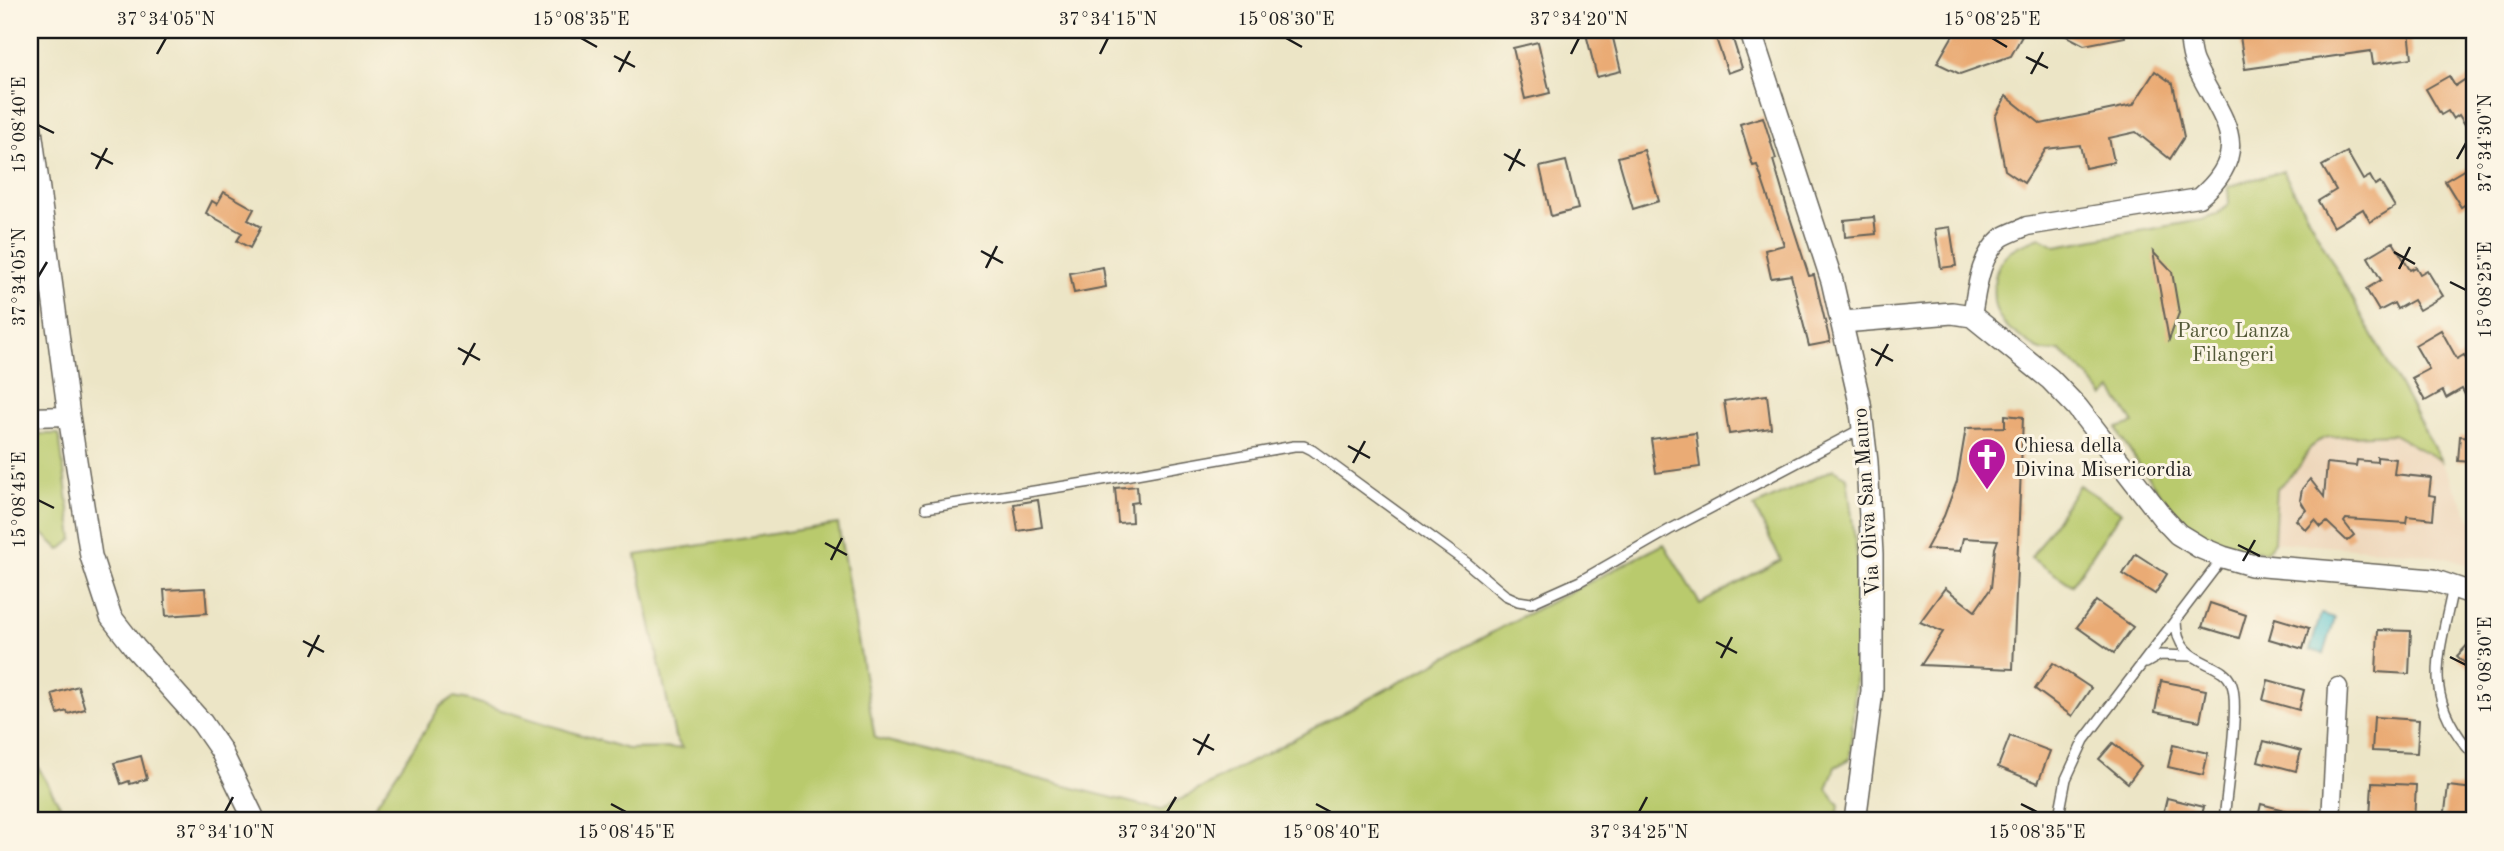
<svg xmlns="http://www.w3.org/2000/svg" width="2504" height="851" font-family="'Old Standard TT',serif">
	<rect width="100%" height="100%" fill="#fcf5e5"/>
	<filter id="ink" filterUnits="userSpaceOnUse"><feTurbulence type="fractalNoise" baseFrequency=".0143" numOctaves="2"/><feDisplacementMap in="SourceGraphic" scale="14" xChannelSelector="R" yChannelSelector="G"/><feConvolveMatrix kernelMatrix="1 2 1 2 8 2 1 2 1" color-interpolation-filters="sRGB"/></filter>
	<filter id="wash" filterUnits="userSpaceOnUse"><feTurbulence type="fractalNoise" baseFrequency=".00686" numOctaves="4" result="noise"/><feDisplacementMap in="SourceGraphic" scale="28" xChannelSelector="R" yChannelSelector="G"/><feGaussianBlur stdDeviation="1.57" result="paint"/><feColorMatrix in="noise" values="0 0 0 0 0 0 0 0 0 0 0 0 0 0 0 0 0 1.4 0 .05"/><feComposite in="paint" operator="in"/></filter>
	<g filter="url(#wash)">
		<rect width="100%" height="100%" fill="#ece5c6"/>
		<path fill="#eed7bb" d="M2393 434 2441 461 2474 525V567L2447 558 2407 552 2274 542 2277 488 2298 468 2305 452 2320 439 2329 437Z"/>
		<g fill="#b9ca6d" stroke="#6a7344" stroke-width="2">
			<path d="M2283 171 2441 461 2393 434 2329 437C2307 443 2309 453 2298 468 2293 475 2284 482 2277 488L2274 542 2266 552C2255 551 2243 552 2233 549 2179 534 2152 481 2121 438L2117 428 2134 423 2112 390 2104 397 2086 374 2060 351C2055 351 2049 352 2044 351 2036 350 2005 327 2001 320 1989 303 1992 268 2007 254 2016 245 2028 242 2040 237L2056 246 2201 220 2216 215 2229 203 2228 187C2246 180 2265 177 2283 171Z"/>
			<path d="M30 434H59L73 539 60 550 30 522Z"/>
			<path d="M1834 469 1847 477 1859 572 1856 671 1850 759 1835 767 1827 789 1839 805 1837 821H365L441 706 454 697 469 700 627 749 682 748 675 737 636 555 838 524 875 738 1161 810 1521 617 1664 544 1700 604 1781 560 1754 507Z"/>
			<path d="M2079 485 2121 512 2072 585 2031 558Z"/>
			<path d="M30 753 69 821H30Z"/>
		</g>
		<path fill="#55c2ce" stroke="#386f75" stroke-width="2" d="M2321 614 2335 618 2324 654 2310 650Z"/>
		<g id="blocks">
			<g fill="#eaab75">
				<path d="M1585 30H1611L1621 71 1597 77Z"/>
				<path d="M1713 30H1730L1742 68 1728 73Z"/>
				<path d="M1956 30H2008L2022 36 2011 56 1960 74 1937 63Z"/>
				<path d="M2055 30H2124L2125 37 2084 45Z"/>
				<path d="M2239 30H2409L2412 58 2373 64 2371 51 2245 69Z"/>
				<path d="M1538 42 1550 93 1525 99 1513 48Z"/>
				<path d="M2155 71 2173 84 2184 137 2170 159 2136 132 2109 138 2114 162 2085 168 2080 145 2046 149 2024 183 2005 170 1995 117 2006 96 2041 124 2133 105Z"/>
				<path d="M2449 76 2455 86 2469 77 2474 85V139L2459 115 2453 119 2448 111 2441 115 2426 89Z"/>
				<path d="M1763 117 1776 159 1773 160 1788 211 1809 276 1814 275 1830 342 1809 346 1791 275 1771 278 1765 250 1784 245 1757 165 1753 166 1740 124Z"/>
				<path d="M1644 150 1659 201 1633 209 1618 157Z"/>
				<path d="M2347 152 2363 180 2370 176 2375 185 2380 182 2395 207 2370 222 2363 209 2333 227 2318 201 2336 190 2322 166Z"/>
				<path d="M1566 161 1578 209 1551 216 1540 167Z"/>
				<path d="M2474 164V199L2461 207 2445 181Z"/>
				<path d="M224 192 254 209 248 220 261 227 250 248 237 241 242 233 206 213 212 201 217 204Z"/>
				<path d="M1874 217 1876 234 1845 237 1844 220Z"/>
				<path d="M1950 227 1956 266 1941 268 1935 229Z"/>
				<path d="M2393 242 2410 270 2416 267 2420 274 2427 270 2443 296 2419 310 2413 300 2397 309 2394 303 2379 311 2366 289 2381 280 2368 257Z"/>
				<path d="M2153 252 2172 272 2179 313 2169 340Z"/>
				<path d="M1103 267 1106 287 1074 293 1070 273Z"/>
				<path d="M2441 330 2457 359 2464 355 2468 363 2474 360V412L2462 389 2446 398 2443 391 2425 401 2412 378 2429 369 2415 345Z"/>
				<path d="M1767 395 1771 428 1729 434 1724 401Z"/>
				<path d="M2005 415 2023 417 2013 669 1921 665 1943 632 1920 622 1945 588 1975 611 1991 588 1995 548 1998 540 1963 538 1960 551 1926 549 1944 516 1957 481 1966 428 2005 427Z"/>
				<path d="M1696 433 1700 467 1656 473 1651 439Z"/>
				<path d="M2460 436 2474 437V462L2458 461Z"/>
				<path d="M2377 457 2396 459 2394 474 2431 478 2429 495 2435 496 2433 519 2407 516 2406 523 2346 519 2344 522 2354 535 2347 541 2327 522 2321 527 2315 520 2306 530 2296 520 2306 510 2300 500 2302 489 2310 479 2324 497 2327 463 2356 466 2357 460 2377 462Z"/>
				<path d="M1137 486 1138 502 1131 503 1132 522 1118 523 1115 488Z"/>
				<path d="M1038 500 1042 527 1018 531 1014 504Z"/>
				<path d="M2136 554 2167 574 2155 594 2123 574Z"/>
				<path d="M205 588 207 613 166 616 164 590Z"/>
				<path d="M2096 601 2133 627 2114 653 2077 627Z"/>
				<path d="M2210 603 2246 615 2239 638 2202 627Z"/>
				<path d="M2275 618 2309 628 2303 649 2269 639Z"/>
				<path d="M2378 630 2411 631 2409 674 2376 672Z"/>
				<path d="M2474 638V672L2457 656Z"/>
				<path d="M2053 663 2091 688 2072 716 2035 689Z"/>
				<path d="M2268 680 2304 690 2299 710 2263 700Z"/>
				<path d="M2161 681 2206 690 2200 721 2155 712Z"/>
				<path d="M78 686 85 709 68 714 67 711 58 714 52 694Z"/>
				<path d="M2374 717 2419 720 2417 753 2372 751Z"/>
				<path d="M2010 736 2050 751 2038 783 1998 767Z"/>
				<path d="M2264 741 2301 751 2296 771 2258 761Z"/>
				<path d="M2113 743 2141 766 2128 783 2099 759Z"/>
				<path d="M2173 745 2208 753 2203 775 2168 767Z"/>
				<path d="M141 756 147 779 130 784 129 781 121 784 114 763Z"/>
				<path d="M2372 783 2416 785 2414 821 2370 818Z"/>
				<path d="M2448 786 2474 789V821L2444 820Z"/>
				<path d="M2167 798 2204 807 2200 821 2162 819Z"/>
				<path d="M2261 804 2307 816V821H2257Z"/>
			</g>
		</g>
	</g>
	<g filter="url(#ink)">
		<use href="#blocks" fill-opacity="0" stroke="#656258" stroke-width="2"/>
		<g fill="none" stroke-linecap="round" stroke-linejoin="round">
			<defs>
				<g id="service">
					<path d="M926 508 1091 482 1294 446H1304L1312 450 1467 563 1505 595 1518 601 1531 603 1580 581 1669 530 1861 429"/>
					<path d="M2453 587C2439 657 2420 696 2474 755"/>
					<path d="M2176 619C2175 669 2223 657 2232 685 2240 707 2226 793 2224 821"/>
					<path d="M2146 663 2160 655 2191 656"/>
					<path d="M2058 821 2066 779 2084 740 2222 559"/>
				</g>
				<g id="minor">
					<path d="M1972 316C1977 289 1979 257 2001 238 2008 233 2019 230 2027 226L2199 198C2259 147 2218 116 2194 62 2190 53 2190 40 2188 30"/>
					<path d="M30 417 69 416"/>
					<path d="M2331 821 2338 687"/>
				</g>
				<g id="tertiary">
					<path d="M1750 30 1832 281 1860 403 1867 462 1872 554V691L1855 821"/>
					<path d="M30 122 69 416 91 556 111 617 135 648 202 723 220 749 255 821"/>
					<path d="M1843 322 1952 313 1972 316 2050 379 2077 407 2163 518 2178 534 2201 548 2223 557 2251 565 2433 580 2474 594"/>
				</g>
			</defs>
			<use href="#service" stroke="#656258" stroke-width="12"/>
			<use href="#minor" stroke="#656258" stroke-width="21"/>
			<use href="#tertiary" stroke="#656258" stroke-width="24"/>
			<use href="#service" stroke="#fff" stroke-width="9"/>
			<use href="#minor" stroke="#fff" stroke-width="18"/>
			<use href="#tertiary" stroke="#fff" stroke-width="21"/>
		</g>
	</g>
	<path fill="none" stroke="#1c1c1c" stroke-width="2.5" d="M581 38 597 47M1286 38 1302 47M1992 38 2007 47M157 54 166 38M1100 54 1108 38M1571 54 1579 38M614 56 635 67M2026 57 2048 68M619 72 630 51M2031 74 2043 52M38 125 54 133M91 153 113 164M1504 154 1525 166M2457 159 2466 143M96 169 107 148M1509 171 1520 149M981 251 1003 263M2394 252 2415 264M986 268 997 246M2399 269 2410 247M38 277 47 262M2450 282 2466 290M458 348 480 360M1871 349 1893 361M463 365 475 343M1876 366 1888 344M1348 446 1370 458M1353 463 1365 441M38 500 54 508M825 543 847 555M2238 545 2260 556M831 560 842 538M2243 561 2255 540M303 641 324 652M1716 642 1737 653M308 657 319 635M2450 657 2466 665M1721 658 1732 637M1193 739 1214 750M1198 755 1209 734M611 804 626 812M1316 804 1331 812M2021 804 2037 812M225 812 233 797M1167 812 1176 797M1639 812 1647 797"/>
	<defs>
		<symbol id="church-pin" viewBox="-11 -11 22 30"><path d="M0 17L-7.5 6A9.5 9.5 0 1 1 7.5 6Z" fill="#b5179e" stroke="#fcf5e5"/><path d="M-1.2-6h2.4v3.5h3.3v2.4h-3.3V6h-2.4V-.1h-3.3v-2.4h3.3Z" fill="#fff"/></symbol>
	</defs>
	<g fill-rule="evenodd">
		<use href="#church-pin" x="1965" y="435" width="44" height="60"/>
	</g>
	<g text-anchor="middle" stroke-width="6" stroke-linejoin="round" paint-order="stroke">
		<g font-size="21" fill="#535938" stroke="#fcf5e5">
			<text x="2233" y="337">Parco Lanza<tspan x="2233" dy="24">Filangeri</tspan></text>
		</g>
		<g font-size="21" fill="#1c1c1c" stroke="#fcf5e5" text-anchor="start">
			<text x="2014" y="452">Chiesa della<tspan x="2014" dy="24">Divina Misericordia</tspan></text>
		</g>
		<g font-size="21" fill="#1c1c1c" stroke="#fcf5e5">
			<text transform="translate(1866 502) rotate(-94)" y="7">Via Oliva San Mauro</text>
		</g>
	</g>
	<rect width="2504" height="851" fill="none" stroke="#fcf5e5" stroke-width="77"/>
	<rect x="38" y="38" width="2428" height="774" fill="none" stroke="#1c1c1c" stroke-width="2.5"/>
	<g font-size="18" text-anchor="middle" fill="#1c1c1c">
		<text x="166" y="25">37°34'05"N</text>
		<text x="581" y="25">15°08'35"E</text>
		<text x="1108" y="25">37°34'15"N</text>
		<text x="1286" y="25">15°08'30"E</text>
		<text x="1579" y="25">37°34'20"N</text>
		<text x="1992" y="25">15°08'25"E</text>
		<text transform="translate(19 125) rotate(-90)" y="6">15°08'40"E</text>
		<text transform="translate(2485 143) rotate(-90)" y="6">37°34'30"N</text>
		<text transform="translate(19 277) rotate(-90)" y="6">37°34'05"N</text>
		<text transform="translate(2485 290) rotate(-90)" y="6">15°08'25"E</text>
		<text transform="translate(19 500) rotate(-90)" y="6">15°08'45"E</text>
		<text transform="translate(2485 665) rotate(-90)" y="6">15°08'30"E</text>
		<text x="225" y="838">37°34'10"N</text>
		<text x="626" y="838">15°08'45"E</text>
		<text x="1167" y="838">37°34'20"N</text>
		<text x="1331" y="838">15°08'40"E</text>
		<text x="1639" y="838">37°34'25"N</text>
		<text x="2037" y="838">15°08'35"E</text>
	</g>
</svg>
